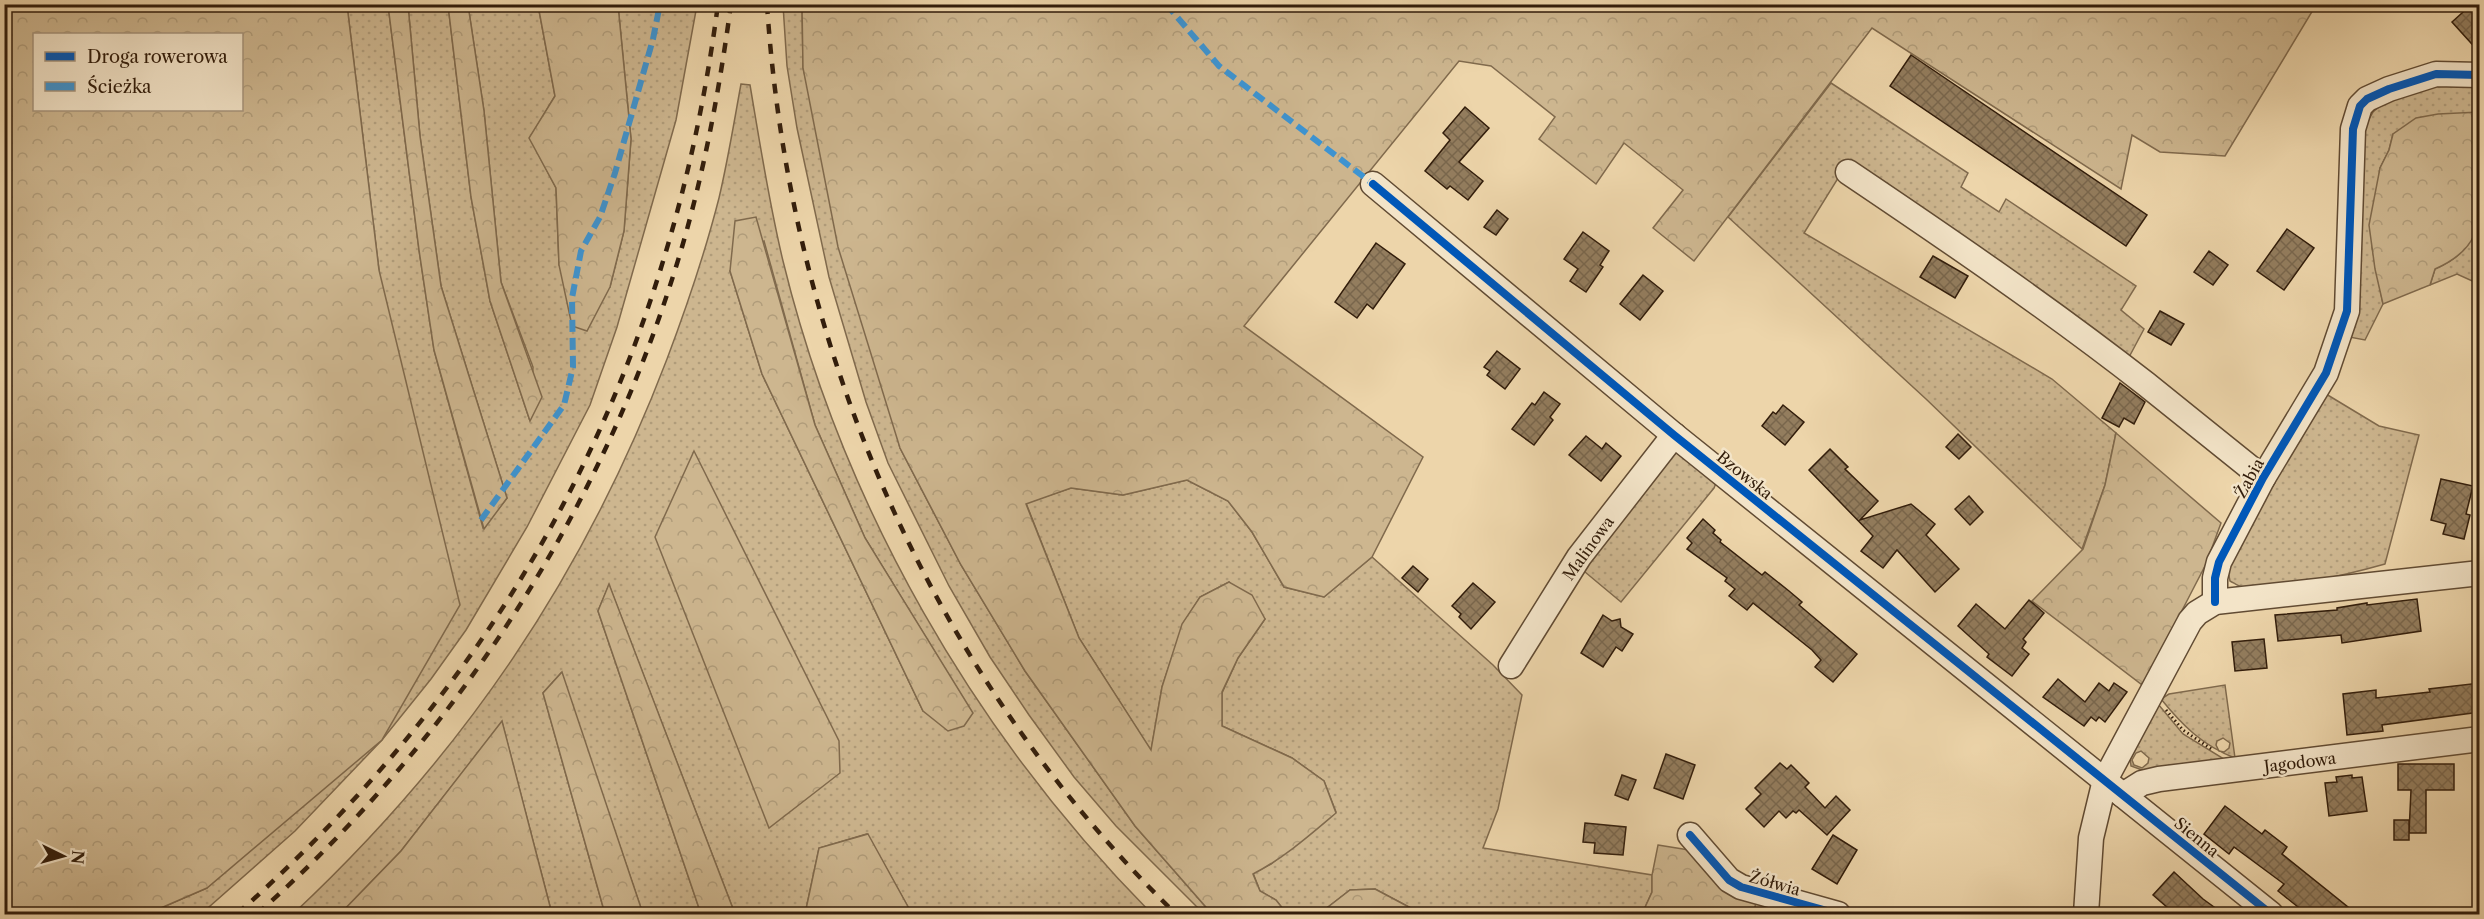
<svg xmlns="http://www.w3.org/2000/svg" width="2484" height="919" font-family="'Libre Caslon Text',serif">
	<defs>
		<pattern id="grass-dots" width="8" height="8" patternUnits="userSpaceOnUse" patternTransform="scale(1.5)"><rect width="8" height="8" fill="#cdb68f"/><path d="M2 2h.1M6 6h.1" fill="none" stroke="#b09c7a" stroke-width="1.8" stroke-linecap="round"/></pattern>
		<pattern id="forest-crowns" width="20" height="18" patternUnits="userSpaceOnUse" patternTransform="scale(1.5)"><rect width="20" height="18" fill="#cdb68f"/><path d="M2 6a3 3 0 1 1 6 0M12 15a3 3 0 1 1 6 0" fill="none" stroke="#b09c7a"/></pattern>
		<pattern id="building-cross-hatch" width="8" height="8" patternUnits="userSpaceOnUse" patternTransform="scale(1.5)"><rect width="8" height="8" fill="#937d5e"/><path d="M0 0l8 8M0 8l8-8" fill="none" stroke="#79664c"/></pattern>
	</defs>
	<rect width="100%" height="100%" fill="#edd5aa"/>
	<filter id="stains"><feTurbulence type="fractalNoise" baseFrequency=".00333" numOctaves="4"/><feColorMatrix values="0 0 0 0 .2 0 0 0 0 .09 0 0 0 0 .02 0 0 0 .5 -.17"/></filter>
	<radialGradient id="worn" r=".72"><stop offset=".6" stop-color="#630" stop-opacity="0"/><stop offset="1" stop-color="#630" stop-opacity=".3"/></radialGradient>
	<g fill="url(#grass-dots)" stroke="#806a4d" stroke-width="1.5" fill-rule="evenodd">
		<path d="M347 5H388L419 250 434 350 483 528 507 498 441 286 420 136 408 5H448L471 197 490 301 530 421 533 367 501 282 484 111 468 5H538L555 96 530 138 556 188 559 265 610 287 624 231 631 139 618 5H697L676 120 617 327 590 405 527 527 466 630 431 679 382 740 295 831 201 914H147L207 888 379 270Z"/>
		<path d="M783 5H802L803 68 900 448 961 565 1025 671 1135 826 1212 914H1205L1196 906 1116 826 1074 777 1029 715 990 657 949 586 888 463 866 402 829 277 797 128 787 66Z"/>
		<path d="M2479 82V112L2464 114 2393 134 2389 150 2380 168 2372 247 2383 304 2365 340 2349 337 2362 144 2366 124 2373 112 2386 101 2432 84Z"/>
		<path d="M1831 83 1968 173 1961 187 1999 212 2006 199 2136 286 2121 310 2144 329 2128 359 1848 162 1804 233 2052 379 2116 433 2105 485 2082 549 1926 399 1728 217Z"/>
		<path d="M741 84 750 85C760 144 769 203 783 261 843 507 975 735 1152 914H912L867 834 819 848 805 914H735L609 585 598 611 701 914H643L561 673 543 693 605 914H552L502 722 401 851 340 914H293C463 755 584 577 667 359 687 306 705 253 719 198 728 160 734 122 741 84ZM764 241 815 425 865 538 972 713 923 711 762 374 730 271Z"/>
		<path d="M2479 222V284L2457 274 2430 285 2435 269C2461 258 2468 247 2479 222Z"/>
		<path d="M2326 394 2379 426 2419 435 2385 564C2353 573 2273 593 2242 587 2238 586 2234 583 2230 581L2228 571 2234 555 2274 482Z"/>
		<path d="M1675 450 1718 478 1714 488 1621 602 1579 567Z"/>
		<path d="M1187 480 1228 501 1252 532 1284 587 1324 597 1372 557 1493 665 1522 695 1498 809 1483 848 1652 875V892L1642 914H1422L1375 889 1350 890 1319 914H1287L1276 900 1260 891 1253 873 1271 864 1336 812 1324 781 1292 758 1222 726V693L1238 658 1265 619 1229 582 1200 597 1183 624 1162 687 1151 751 1079 638 1026 503 1071 488 1123 495Z"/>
		<path d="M2225 685 2235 758C2203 746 2182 725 2161 699L2169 694ZM2223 738 2230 743 2229 748 2224 752 2219 751 2216 745 2217 741Z"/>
		<path d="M2158 704 2183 734 2224 759 2149 770H2142L2131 766 2130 757ZM2141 751 2149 758 2148 763 2142 768 2134 765 2132 760 2136 753Z"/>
		<path d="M1757 899 1819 914H1753Z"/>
	</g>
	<g fill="url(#forest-crowns)" stroke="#806a4d" stroke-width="1.5" fill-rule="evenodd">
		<path d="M5 4 347 5 379 270 460 605 382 740 207 888 147 914H5ZM34 34H242V110H34Z"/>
		<path d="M388 5H408L420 136 441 286 507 498 484 529 434 350 419 250Z"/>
		<path d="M448 5H468L484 111 501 282 542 397 530 421 490 301 471 197Z"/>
		<path d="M538 5H618L631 139 624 231 610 287 587 331 572 326 559 265 556 188 529 138 555 96Z"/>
		<path d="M802 5H2316L2225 156 2160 152 2132 135 2121 189 1872 28 1694 261 1653 228 1683 190 1624 143 1596 184 1539 139 1555 117 1491 66 1459 61 1244 326 1423 457 1372 557 1324 597 1284 587 1252 532 1228 501 1187 480 1123 495 1071 488 1026 504 1079 638 1151 750 1162 687 1182 624 1200 597 1229 582 1252 595 1265 619 1238 658 1222 692V726L1292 758 1324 781 1336 813C1310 835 1284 858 1253 874L1260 891 1276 900 1287 914H1212L1135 826 1025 671 961 565 900 448 838 247 803 68Z"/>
		<path d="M2479 112C2480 134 2480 156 2480 178 2480 223 2482 248 2435 269L2430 285 2383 304 2375 269 2369 225 2380 168 2389 150 2393 134 2416 118 2438 114Z"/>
		<path d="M756 217 815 425 865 538 973 713 964 726 948 731 923 711 762 374 730 271 735 221Z"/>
		<path d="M2116 433 2221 523 2206 564 2145 682 2141 684 2032 601 2083 549 2105 485Z"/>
		<path d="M694 451 839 741 840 773 769 828 655 537Z"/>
		<path d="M609 584 735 914H701L598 611Z"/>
		<path d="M562 672 643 914H605L543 693Z"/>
		<path d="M502 721 552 914H340L401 851Z"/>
		<path d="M868 834 912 914H805L819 848Z"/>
		<path d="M1658 845 1689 850 1757 899 1753 914H1642L1652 892V875Z"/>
		<path d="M1375 889 1422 914H1319L1350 890Z"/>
	</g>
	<g fill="url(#building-cross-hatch)" stroke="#321d0b" stroke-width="1.5">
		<path d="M2472 4H2480V53L2452 22Z"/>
		<path d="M1911 55 2147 215 2126 246 1890 86Z"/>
		<path d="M1465 107 1489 128 1459 162 1483 181 1468 200 1450 186 1447 189 1425 171 1450 140 1443 133Z"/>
		<path d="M1497 210 1508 219 1496 235 1484 227Z"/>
		<path d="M2287 229 2314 248 2284 290 2257 271Z"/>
		<path d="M1583 232 1609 251 1600 265 1603 267 1586 292 1570 281 1578 269 1564 259Z"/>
		<path d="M1376 243 1405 264 1373 309 1367 304 1357 318 1335 302Z"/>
		<path d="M2209 251 2228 265 2213 285 2194 272Z"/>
		<path d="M1933 256 1968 276 1955 298 1920 277Z"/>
		<path d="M1643 275 1663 291 1640 320 1620 304Z"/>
		<path d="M2160 311 2184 324 2171 345 2148 332Z"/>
		<path d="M1497 351 1520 369 1505 389 1487 375 1490 371 1484 367Z"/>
		<path d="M2120 383 2145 402 2134 424 2124 418 2119 427 2102 418Z"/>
		<path d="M1544 392 1560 404 1550 417 1553 420 1534 445 1512 429 1532 403 1535 405Z"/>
		<path d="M1783 405 1804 422 1785 445 1762 426 1773 412 1776 414Z"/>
		<path d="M1958 434 1971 447 1959 459 1946 447Z"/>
		<path d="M1586 436 1602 449 1606 443 1621 456 1601 481 1569 455Z"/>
		<path d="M1830 449 1848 467 1845 469 1878 501 1860 520 1911 504 1935 524 1926 535 1959 569 1935 592 1897 550 1883 568 1861 551 1873 536 1809 470Z"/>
		<path d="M2441 479 2473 486 2466 514 2470 515 2464 539 2443 534 2446 524 2431 520Z"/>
		<path d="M1969 496 1983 512 1970 525 1955 509Z"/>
		<path d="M1703 519 1715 530 1713 533 1721 540 1720 542 1762 575 1765 572 1789 591 1802 602 1799 605 1857 654 1833 682 1815 667 1821 660 1812 650 1753 603 1747 610 1729 596 1735 589 1725 581 1727 578 1687 549 1692 543 1687 538Z"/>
		<path d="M1413 566 1428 579 1418 592 1402 578Z"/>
		<path d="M1473 583 1495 602 1471 629 1459 617 1461 614 1452 606Z"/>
		<path d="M2417 599 2421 631 2342 643 2341 635 2278 641 2275 615 2337 610V608L2367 603V605Z"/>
		<path d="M2029 600 2044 613 2023 639 2026 642 2022 648 2029 654 2012 676 1987 657 1989 654 1958 626 1976 604 2005 629Z"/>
		<path d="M1603 615 1612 621 1620 619 1621 627 1633 634 1622 651 1616 647 1603 667 1581 653Z"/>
		<path d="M2264 639 2267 668 2235 671 2232 642Z"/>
		<path d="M2058 679 2085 702 2099 683 2109 691 2114 683 2127 692 2105 722 2099 717 2096 721 2091 717 2084 726 2043 697Z"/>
		<path d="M2480 683V712L2382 725 2383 731 2347 735 2343 694 2376 690V698L2430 692 2429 689Z"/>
		<path d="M1666 754 1695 765 1683 799 1654 788Z"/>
		<path d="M1780 763 1787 769 1791 765 1809 783 1805 787 1825 808 1836 796 1850 810 1827 835 1799 810 1796 813 1793 811 1786 818 1779 811 1764 827 1746 809 1761 794 1755 788Z"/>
		<path d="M2398 764H2454V790H2426V833H2409L2411 790H2398Z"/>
		<path d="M1622 775 1636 780 1628 800 1615 795Z"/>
		<path d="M2352 775V778L2362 777 2367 811 2329 816 2325 783 2337 782 2336 777Z"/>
		<path d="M2225 806 2262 834 2265 830 2287 847 2282 854 2358 915H2308L2278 891 2284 884 2234 847 2229 854 2204 834Z"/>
		<rect x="2394" y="820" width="15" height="20"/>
		<path d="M1585 823 1626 827 1623 855 1594 853 1595 843 1583 842Z"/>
		<path d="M1833 835 1857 850 1837 884 1812 869Z"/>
		<path d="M2174 872 2203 899 2225 915H2176L2153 895Z"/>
	</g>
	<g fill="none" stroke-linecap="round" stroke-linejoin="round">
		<defs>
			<g id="minor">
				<path d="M1848 172C1949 240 2050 309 2146 384 2185 415 2224 447 2263 478"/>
				<path d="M1373 184 1674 435 2271 914"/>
				<path d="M2215 602V578L2219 562 2263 478 2326 373 2347 311 2353 129 2360 106 2367 99 2389 89 2436 74 2480 75"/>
				<path d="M1511 666 1579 557 1674 435"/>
				<path d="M2123 795 2142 783 2159 779 2480 739"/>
				<path d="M1690 835 1729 880 1741 887 1838 914"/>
				<path d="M2086 914 2091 838 2105 780 2190 621 2197 613 2215 602 2480 573"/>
			</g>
		</defs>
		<use href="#minor" stroke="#614b33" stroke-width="27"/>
		<path stroke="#321d0b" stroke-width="3" stroke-dasharray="1.5 3" stroke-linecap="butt" d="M2166 710 2183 730 2213 750"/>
		<use href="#minor" stroke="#f3e4c8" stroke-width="24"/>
		<g stroke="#321d0b" stroke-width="4.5" stroke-dasharray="10 10" stroke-linecap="butt">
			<path d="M767 4C789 345 930 675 1176 914"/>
			<path d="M237 914C513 669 670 371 718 4"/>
			<path d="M257 914C458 736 606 505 682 247 705 168 720 86 731 4"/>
		</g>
		<g stroke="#3d94d2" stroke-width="6" stroke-dasharray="12 6" stroke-linecap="butt">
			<path d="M1166 4 1219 66 1373 184"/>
			<path d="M481 520 564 405 573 367 572 298 581 251 600 217 615 173 653 39 660 4"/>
		</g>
		<defs>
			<g id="cycleway">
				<path d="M1373 184 1674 435 2271 914"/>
				<path d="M2215 602V578L2219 562 2263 478 2326 373 2347 311 2353 129 2360 106 2367 99 2389 89 2436 74 2480 75"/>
				<path d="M1690 835 1729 880 1741 887 1838 914"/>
			</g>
		</defs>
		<use href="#cycleway" stroke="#f3e4c8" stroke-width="11"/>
		<use href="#cycleway" stroke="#0057b8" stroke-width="8"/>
	</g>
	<g text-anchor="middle" stroke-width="5" stroke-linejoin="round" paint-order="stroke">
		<g font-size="16" fill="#321d0b" stroke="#f3e4c8">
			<text transform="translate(1745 475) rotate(39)" y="6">Bzowska</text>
			<text transform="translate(2249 478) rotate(-61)" y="6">Żabia</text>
			<text transform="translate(1588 548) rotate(-54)" y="6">Malinowa</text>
			<text transform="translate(2300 762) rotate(-7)" y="6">Jagodowa</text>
			<text transform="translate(2197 837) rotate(39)" y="6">Sienna</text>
			<text transform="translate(1775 883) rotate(16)" y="6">Żółwia</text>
		</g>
	</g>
	<rect width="2484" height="919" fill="none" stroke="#edd5aa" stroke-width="24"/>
	<rect x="6" y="6" width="2472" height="907" fill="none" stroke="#321d0b" stroke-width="3"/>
	<rect x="12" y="12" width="2460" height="895" fill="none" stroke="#321d0b" stroke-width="1.5"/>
	<rect x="33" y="33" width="210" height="78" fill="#f3e4c8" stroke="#a6947c" stroke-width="1.5"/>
	<rect x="45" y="52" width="30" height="9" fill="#0057b8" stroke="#a6947c" stroke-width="1.5"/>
	<text x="87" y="63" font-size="18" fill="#321d0b">Droga rowerowa</text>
	<rect x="45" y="82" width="30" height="9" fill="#3d94d2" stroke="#a6947c" stroke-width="1.5"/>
	<text x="87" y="93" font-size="18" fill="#321d0b">Ścieżka</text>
	<g transform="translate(63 856) rotate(95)" stroke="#f3e4c8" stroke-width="4.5" paint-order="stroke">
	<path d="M0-4.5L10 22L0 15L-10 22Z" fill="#321d0b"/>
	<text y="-9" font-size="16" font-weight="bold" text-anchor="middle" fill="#321d0b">N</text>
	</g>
	<rect width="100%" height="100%" filter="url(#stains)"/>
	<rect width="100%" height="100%" fill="url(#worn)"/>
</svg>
